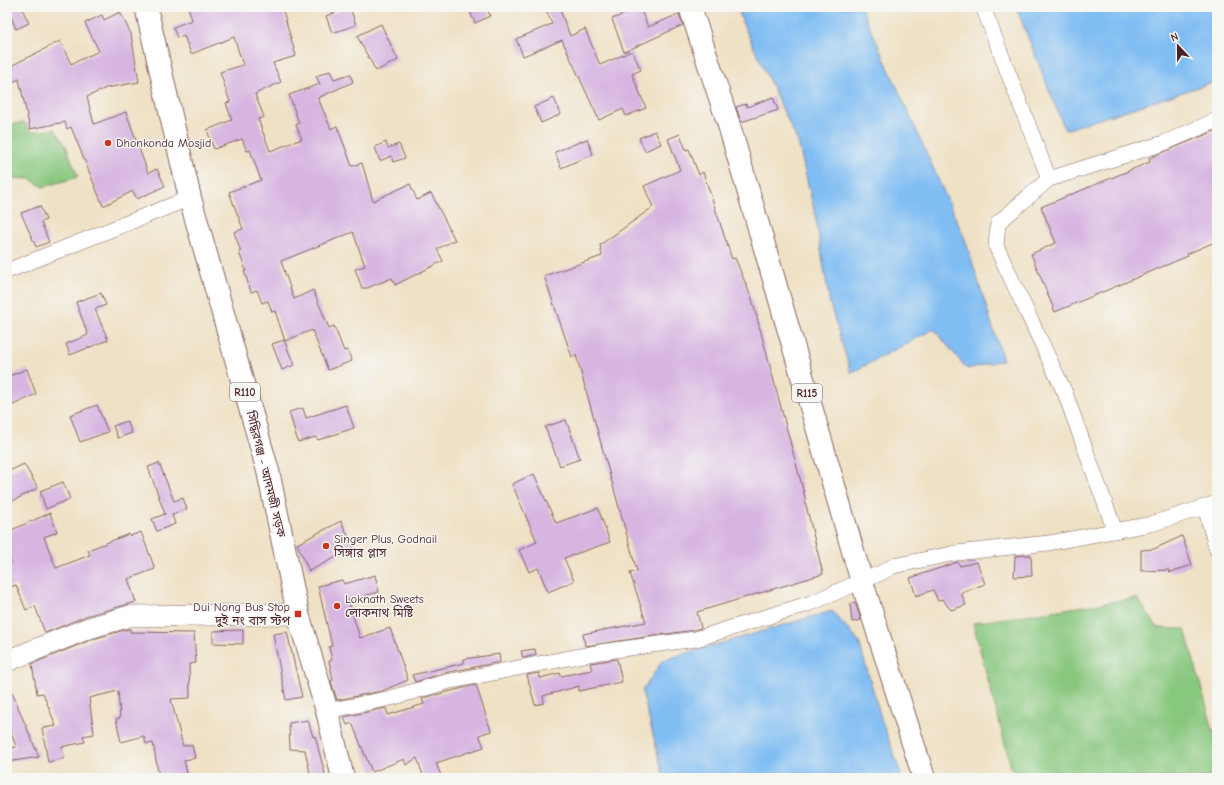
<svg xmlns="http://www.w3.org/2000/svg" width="1224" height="785" font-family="'Comic Neue','Noto Sans Bengali',sans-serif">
	<rect width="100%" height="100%" fill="#f6f6f2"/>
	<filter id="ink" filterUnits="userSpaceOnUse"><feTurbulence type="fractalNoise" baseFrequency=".025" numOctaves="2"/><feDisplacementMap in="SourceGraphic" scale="8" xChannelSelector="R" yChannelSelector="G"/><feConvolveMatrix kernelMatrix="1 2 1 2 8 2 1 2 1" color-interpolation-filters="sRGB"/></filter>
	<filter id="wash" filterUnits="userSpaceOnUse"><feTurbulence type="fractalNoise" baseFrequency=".012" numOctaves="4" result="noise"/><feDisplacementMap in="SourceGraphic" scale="16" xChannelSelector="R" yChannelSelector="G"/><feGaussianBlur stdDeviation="0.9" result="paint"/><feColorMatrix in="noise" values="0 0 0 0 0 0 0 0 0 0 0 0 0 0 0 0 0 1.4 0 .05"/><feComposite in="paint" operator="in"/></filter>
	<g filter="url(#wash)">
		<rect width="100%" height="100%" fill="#efe1c5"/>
		<g fill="#88c77e" stroke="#697354">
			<path d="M24 122 31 132 55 129 66 146 78 177 43 187 30 179 7 178V126Z"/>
			<path d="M1137 598 1158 628 1185 629 1217 744V778H1014L973 623Z"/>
		</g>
		<g fill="#80bdf3" stroke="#656e8f">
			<path d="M738 7H861L965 239 1003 360 967 369 934 329 851 373 830 304 815 214 798 142 742 22Z"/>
			<path d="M1016 7H1217V81L1065 130Z"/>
			<path d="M832 611 859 642 881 718 901 774 896 778H664L642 691 663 660Z"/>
		</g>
		<g id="blocks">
			<g fill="#d7b5e1">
				<path d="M7 7H21L29 23 16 29Z"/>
				<path d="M188 7H282L296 56 273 63 281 82 255 94 264 117 258 119 270 151 302 139 296 125 299 123 289 95 320 84 316 76 330 71 334 79 350 74 353 82 318 98 331 129 337 126 352 166 362 163 373 201 410 184 417 200 431 193 455 240 437 249 443 261 395 285 392 278 367 288H362L355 269 365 266 353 232 281 261 294 299 313 290 329 328 334 326 344 351 347 350 352 361 328 370 312 330 285 341 275 311 272 312 268 301 262 303 257 290 251 292 244 271H246L239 252H241L234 232 243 229 229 192 261 180 250 150 247 151 242 139 214 149 207 130 232 120 226 103 230 102 220 72 243 65 234 37 191 54 184 36 177 38 173 27 192 20Z"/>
				<path d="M350 7 356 25 332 33 326 16Z"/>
				<path d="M468 7H486L490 16 475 23Z"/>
				<path d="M545 7H559L570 36 585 29 600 65 632 51 641 70 632 74 646 108 626 116 623 109 599 120 562 40 523 56 516 39 552 24Z"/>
				<path d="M640 8 648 27 679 14 683 25 624 52 612 19Z"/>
				<path d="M120 12 131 34 139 82 106 88 87 97 94 124 126 112 148 173 157 169 165 186 137 199 133 191 103 206 71 127 67 129 65 122 30 129 19 79 7 85V68L60 41 71 64 99 51 85 23 102 15 104 20Z"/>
				<path d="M381 24 398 60 376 71 357 36Z"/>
				<path d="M773 97 778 110 741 122 736 107 746 104 747 107Z"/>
				<path d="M554 98 561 114 541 123 534 107Z"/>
				<path d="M1217 130V241L1187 254 1188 256 1055 312 1031 254 1056 243 1041 207 1150 162 1149 158Z"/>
				<path d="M655 131 661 144 645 151 639 138Z"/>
				<path d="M680 134 686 150 689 149 699 175 703 172 732 259 735 258 752 299 806 501H805L823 574 697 612 701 628 694 630 585 646 583 634 646 622 630 573 637 571 576 355 572 357 544 276 602 256 600 245 653 207 644 186 680 170 668 139Z"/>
				<path d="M587 139 593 154 561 168 555 152Z"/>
				<path d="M386 142 388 148 399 144 405 158 393 162 391 156 380 161 375 147Z"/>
				<path d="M40 206 46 220 41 222 49 242 36 247 21 213Z"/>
				<path d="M101 293 106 305 95 309 108 340 70 355 66 344 88 335 76 302Z"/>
				<path d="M284 340 294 365 282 370 272 344Z"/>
				<path d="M27 369 36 394 7 408V377Z"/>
				<path d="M97 405 108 432 80 442 70 415Z"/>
				<path d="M346 405 354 428 318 440 316 437 298 442 289 412 303 408 306 418Z"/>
				<path d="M566 420 580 459 560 466 545 427Z"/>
				<path d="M127 421 132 433 118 438 113 426Z"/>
				<path d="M159 463 174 501 183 498 187 509 172 515 175 524 157 531 152 519 165 514 148 467Z"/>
				<path d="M24 464 38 488 7 504V472Z"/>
				<path d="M534 474 556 523 598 508 610 542 564 558 574 581 548 592 538 568 529 572 519 550 537 542 512 484Z"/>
				<path d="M63 482 70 499 46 509 40 491Z"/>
				<path d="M50 513 57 532 44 537 56 568 90 555 88 550 129 534 130 536 141 532 155 569 128 579 136 602 86 616 45 633 35 606 26 610 16 585 7 588V565L11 563 7 547V532Z"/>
				<path d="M341 521 354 548 309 571 297 544Z"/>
				<path d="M1182 536 1192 565 1169 573V570L1141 571V550L1154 549Z"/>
				<path d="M1031 555 1032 576 1014 577 1015 556Z"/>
				<path d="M958 562 960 566 977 562 985 584 961 593 966 605 951 610 942 599 938 601 933 590 916 596 910 578Z"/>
				<path d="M375 575 379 592 348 600 360 638 390 628 408 680 382 691 337 700 331 681 333 680 329 661 332 660 329 647 332 646 318 586 342 580 344 584Z"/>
				<path d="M855 602 861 620 852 622 850 604Z"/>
				<path d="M128 629H130V632L194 633 196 663 189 664 190 698 171 699 183 746 192 745 195 758 184 760 188 778H159L153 743 146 744 144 736 121 742 116 719 120 718 118 691 89 698 94 734 83 736 85 742 61 747 65 758 48 762 42 728 56 726 43 693 37 694 32 664 93 639Z"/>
				<path d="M243 630V644L213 643V631Z"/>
				<path d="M287 632 302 697 286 700 273 634Z"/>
				<path d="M535 649 536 655 523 658 521 651Z"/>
				<path d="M499 654 500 662 444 673 415 682 412 675 464 663V659Z"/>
				<path d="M617 659 622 682 579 691V686L543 696 544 703 535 705 527 675 539 673 540 678 560 673 561 676 592 670 590 663Z"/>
				<path d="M7 681 39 757 7 762V749L16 747 7 720Z"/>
				<path d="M476 685 491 731 479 735 484 747 436 763 442 778H424L417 758 406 765 404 759 372 772 352 723 347 725 344 717 386 708 388 715 424 704 422 698Z"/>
				<path d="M308 720 313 737 315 736 326 778H311L305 750 290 749 289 723Z"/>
			</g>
		</g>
	</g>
	<g filter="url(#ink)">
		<use href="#blocks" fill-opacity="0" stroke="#846361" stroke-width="1"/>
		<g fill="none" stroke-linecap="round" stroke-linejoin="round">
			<defs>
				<g id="street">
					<path d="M983 7 1049 179"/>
					<path d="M7 271 190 198"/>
					<path d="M1205 507 1217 550"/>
					<path d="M1115 531 1065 393 996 246 998 223 1049 179 1164 143 1217 120"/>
					<path d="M327 711 391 698 446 682 528 666 600 652 696 639 811 603 883 572 893 566 956 553 1049 543 1151 524 1217 503"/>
				</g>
				<path id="secondary" d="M7 661 89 628 130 616 298 614"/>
				<g id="primary">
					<path d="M146 7 190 198 268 471 298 614 327 711 343 778"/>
					<path d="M690 7 729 125 862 582 924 778"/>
				</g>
			</defs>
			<use href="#street" stroke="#846361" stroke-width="16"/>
			<use href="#secondary" stroke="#846361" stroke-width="22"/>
			<use href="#primary" stroke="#846361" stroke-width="24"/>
			<use href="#street" stroke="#fff" stroke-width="15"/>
			<use href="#secondary" stroke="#fff" stroke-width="21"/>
			<use href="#primary" stroke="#fff" stroke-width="22"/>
		</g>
	</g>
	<g fill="#c8321e" stroke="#f6f6f2" stroke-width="1.5">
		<circle cx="108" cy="143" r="4"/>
		<circle cx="326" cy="546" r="4"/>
		<circle cx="337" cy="606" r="4"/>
		<rect x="294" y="610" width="8" height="8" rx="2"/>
	</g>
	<g text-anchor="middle" stroke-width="3" stroke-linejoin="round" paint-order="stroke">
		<g fill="#f6f6f2" stroke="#7e6067" stroke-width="1">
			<rect x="230" y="383" width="30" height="18" rx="3"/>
			<rect x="792" y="384" width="30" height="18" rx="3"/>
		</g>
		<g font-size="11" font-weight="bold" fill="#4a1f2b">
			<text x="245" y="396">R110</text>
			<text x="807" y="397">R115</text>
		</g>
		<g font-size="12" fill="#4a1f2b" stroke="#f6f6f2" text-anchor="start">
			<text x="116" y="147">Dhonkonda Mosjid</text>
			<text x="334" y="543">Singer Plus, Godnail<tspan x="334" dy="14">সিঙ্গার প্লাস</tspan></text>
			<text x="345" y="603">Loknath Sweets<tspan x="345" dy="14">লোকনাথ মিষ্টি</tspan></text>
			<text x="290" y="611" text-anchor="end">Dui Nong Bus Stop<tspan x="290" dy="14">দুই নং বাস স্টপ</tspan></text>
		</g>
		<g font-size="12" fill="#4a1f2b" stroke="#f6f6f2">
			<text transform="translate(266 474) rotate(76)" y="4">সিদ্ধিরগঞ্জ - আদমজী সড়ক</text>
		</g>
	</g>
	<rect width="1224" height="785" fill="none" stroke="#f6f6f2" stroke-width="24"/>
	<g transform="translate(1178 46) rotate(338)" stroke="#f6f6f2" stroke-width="3" paint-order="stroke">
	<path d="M0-3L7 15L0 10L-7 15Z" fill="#4a1f2b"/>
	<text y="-6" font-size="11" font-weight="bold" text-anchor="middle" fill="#4a1f2b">N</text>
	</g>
</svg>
